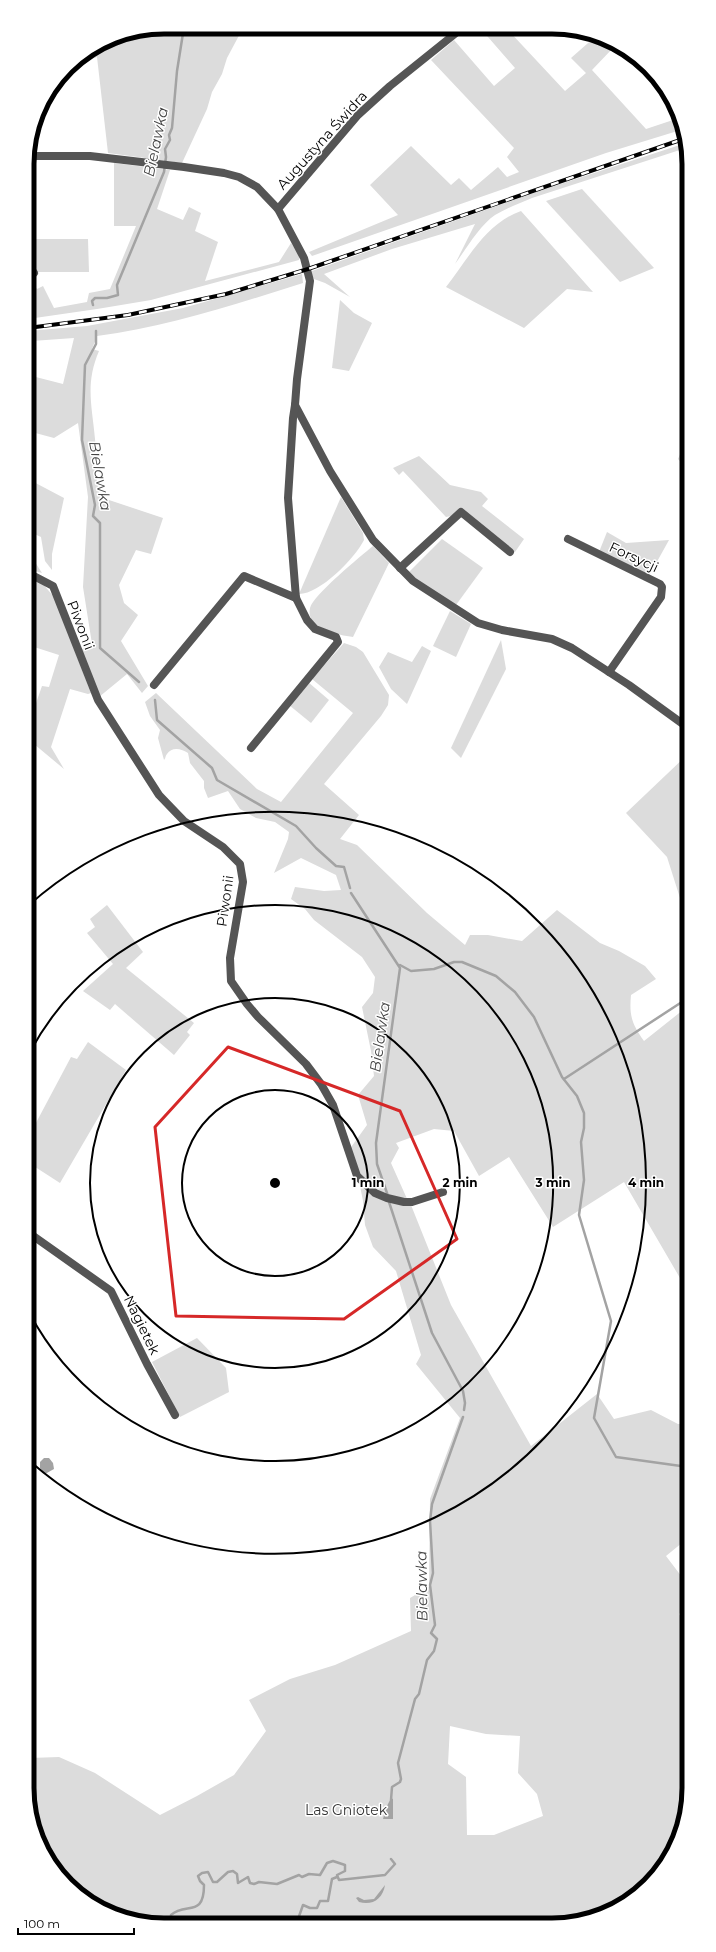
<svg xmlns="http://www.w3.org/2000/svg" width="716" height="1952" font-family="Montserrat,sans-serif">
	<rect width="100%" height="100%" fill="#fff"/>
	<g fill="#dcdcdc" fill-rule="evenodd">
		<path d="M164 27 243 28 227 58 222 74 212 92 207 109 182 163 108 153 97 57 69 67 73 61 112 37Z"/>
		<path d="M481 29H507L565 91 586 73 571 58 596 36 602 38 613 48 592 70 646 129 679 118 684 129 606 153 312 256 309 252 398 215 370 185 411 146 451 185 459 178 471 190 498 167 507 177 519 172 507 157 514 148 431 60 454 40 494 86 515 68Z"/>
		<path d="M686 143V148L532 198C520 203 507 208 495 215 480 225 466 249 455 264L475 224 392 249 324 274 350 297 325 283 314 279 312 276V271L545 189Z"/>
		<path d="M114 163 170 170 157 209 183 220 189 207 201 213 195 231 218 242 205 281 279 262 291 243 300 256 299 260 151 300 97 309 28 319 27 275 37 289 43 286 54 308 87 302 89 293 110 289 136 226H114Z"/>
		<path d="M582 189 654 268 620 282 546 201Z"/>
		<path d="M521 211 593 292 567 289 524 328 446 287C468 259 486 223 521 211Z"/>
		<path d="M27 239H88L89 272H36L27 273Z"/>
		<path d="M302 274 303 283C236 304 168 327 97 336L92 349 99 351C85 384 92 405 95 439 96 448 94 457 95 466 96 477 98 487 100 497L163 518 151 554 136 550 119 585 124 603 138 615 121 641 148 686 142 693 127 674 99 697 80 650 92 644 83 587 88 497 78 423 54 438 28 431V375L63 384 74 338 32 341 28 350V331L87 326 183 308Z"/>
		<path d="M340 300 354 313 372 323 349 371 332 368Z"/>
		<path d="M687 446V469L678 459 681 452Z"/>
		<path d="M419 456 450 485 481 492 488 499 482 506 524 539 515 552 462 509 451 516 446 517 403 471 399 475 393 468Z"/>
		<path d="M28 479 64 498 52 554V570L45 561 41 537 30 532 28 535Z"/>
		<path d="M341 497 363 533 364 540C355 558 320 594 299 594Z"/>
		<path d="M607 532 626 543 669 540 649 576 599 552Z"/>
		<path d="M442 539 483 568 456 605 438 595 408 573Z"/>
		<path d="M373 546 389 563 353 637C339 635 305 629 310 608 314 594 360 557 373 546Z"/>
		<path d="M28 551 42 573 28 569Z"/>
		<path d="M28 576 43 584 54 597 91 693 88 694 70 689 51 747 64 769 28 739V726L42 686 49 687 59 655 28 645Z"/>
		<path d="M450 611 471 624 456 657 433 646Z"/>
		<path d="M501 640 506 669 461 758 451 748Z"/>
		<path d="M344 643 356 647 363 652 389 695 388 705 381 716 324 784 359 815 340 839 357 845 427 913 465 945 470 935H488L522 941 557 910 600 943 619 951 645 966 656 979 631 995C629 1016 632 1024 644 1041L688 1006V1273L680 1278 624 1182 553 1227 509 1157 479 1176 454 1131 434 1129 396 1143 399 1148 391 1163 408 1201 376 1192 358 1175 349 1150 367 1125 358 1095 374 1076 371 1051 362 1007 373 993 375 977 362 957 314 920 305 909 291 899 295 887 324 891 341 890 336 875 301 858 274 873 288 839 289 832 275 822 256 818 240 809 228 791 208 798 204 788V781L190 763 188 753C182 749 172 746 167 754 165 756 166 758 164 760L158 738 160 730 150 716 145 702 156 693 257 789 281 802 353 713 312 679Z"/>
		<path d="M422 646 431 651 407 704 391 689 379 667 388 652 412 662Z"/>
		<path d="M308 682 329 700 311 723 289 705Z"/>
		<path d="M687 755V920L667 857 626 813Z"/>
		<path d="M107 905 143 952 126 968 194 1023 187 1032 190 1035 174 1055 115 1004 110 1010 83 991 113 964 87 933 95 927 90 919Z"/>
		<path d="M88 1042 126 1070 60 1183 29 1163V1136L71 1057 77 1059Z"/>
		<path d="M359 1181 411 1205 451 1305 531 1446 597 1394 614 1419 651 1410 678 1424 688 1423V1434L681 1435 688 1466V1538L666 1556 688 1585V1605L679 1614 688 1629 689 1797 679 1840 655 1878 621 1907 579 1922H137L103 1911 67 1885 45 1856 30 1815V1758L59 1757 95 1773 160 1815 197 1796 234 1775 266 1731 249 1700 290 1679 335 1665 411 1631 410 1598 429 1587 430 1499 460 1418 416 1364 421 1355 396 1271 373 1247 365 1225 363 1201ZM450 1726 486 1734 520 1736 518 1773 537 1794 543 1816 494 1835H467L466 1777 448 1764Z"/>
		<path d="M197 1338 226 1368 229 1392 180 1417 152 1362Z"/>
	</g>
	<g fill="#a3a3a3">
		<path d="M44 1458H49L53 1463 54 1469 45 1474 40 1468V1462Z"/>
		<path d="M391 1798 393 1799V1819H383L386 1808Z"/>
		<path d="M385 1885C383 1899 372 1906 359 1902L356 1898 358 1897 364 1900 374 1899Z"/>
	</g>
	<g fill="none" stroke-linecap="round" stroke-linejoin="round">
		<g stroke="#a3a3a3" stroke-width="2.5">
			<path d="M93 305 92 301 95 298H107L118 295 117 285 164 172 166 157 165 149 170 140 169 135 172 128 177 71 184 27"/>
			<path d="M96 331V344L85 365 82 440 95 505 93 516 100 523V648L139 682"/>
			<path d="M155 700 157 720 212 768 217 780 296 826 316 848 336 866 344 867 350 888"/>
			<path d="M351 893 400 968 376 1143 377 1164 388 1196"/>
			<path d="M400 965 411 971 434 969 454 962H462L496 976 515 992 534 1017 562 1077 577 1096 584 1113V1128L581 1142 584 1180 579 1215 611 1321 594 1418 616 1457 688 1467"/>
			<path d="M564 1079 688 998"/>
			<path d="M389 1202 432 1333 463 1391 465 1403 464 1410"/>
			<path d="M391 1800 392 1787 400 1782 401 1779 398 1763 415 1699 419 1694 427 1660 434 1651 437 1639 431 1633 435 1625 430 1585 433 1573 430 1521 432 1504 463 1417"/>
			<path d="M171 1922V1915C186 1902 204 1918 204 1885L200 1881 198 1876 202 1873 208 1872 213 1882H217L228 1872 233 1871 237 1874 238 1883 248 1877 250 1883 254 1884 259 1882 277 1884 299 1875 302 1877 309 1874 320 1875 327 1863 333 1861 345 1865V1871L337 1875 339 1880 385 1875 395 1864 391 1859"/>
			<path d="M297 1922 303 1905 310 1908H317L320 1901H328L332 1879 337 1877"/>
		</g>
		<g stroke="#555" stroke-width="8">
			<path d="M27 156H90L184 167 224 173 239 177 257 187 278 209 304 258 310 281 297 379 295 405 330 471 373 540 413 581 478 623 502 630 552 639 572 648 629 685 687 727"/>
			<path d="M278 209 358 115 390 86 461 29"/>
			<path d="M27 264 34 273"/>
			<path d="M568 539 660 584 662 587 661 597 609 672"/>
			<path d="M400 568 461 512 510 552"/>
			<path d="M28 573 53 586 98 700 159 795 184 821 223 847 240 864 243 882 230 958 231 981 247 1004 258 1017 306 1064 321 1084 333 1105 357 1176 375 1193 387 1198 404 1202H412L443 1192"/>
			<path d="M154 685 244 576 296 598"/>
			<path d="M251 748 338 642 336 637 315 629 307 620 296 598 288 498 293 418 295 405"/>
			<path d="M29 1233 111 1291 147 1364 175 1415"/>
		</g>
		<defs>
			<path id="rail" d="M28 328 128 315 226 294 308 269 686 138"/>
		</defs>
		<use href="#rail" stroke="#000" stroke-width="4"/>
		<use href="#rail" stroke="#fff" stroke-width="2.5" stroke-dasharray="8" stroke-linecap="butt"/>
	</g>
	<path fill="none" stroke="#d62828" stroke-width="3" stroke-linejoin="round" d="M228 1047 400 1111 457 1239 344 1319 176 1316 155 1127Z"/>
	<g fill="none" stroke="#000" stroke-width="2">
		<circle cx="275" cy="1183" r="93"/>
		<circle cx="275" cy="1183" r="185"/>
		<path d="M30 1052A278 278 0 1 1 30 1314"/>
		<path d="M29 905A371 371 0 1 1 32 1463"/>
	</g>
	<g text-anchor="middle" stroke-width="3" stroke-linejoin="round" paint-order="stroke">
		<g font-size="14" fill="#000" stroke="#fff">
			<text transform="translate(322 140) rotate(-48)" y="5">Augustyna Świdra</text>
			<text transform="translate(634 557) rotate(25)" y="5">Forsycji</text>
			<text transform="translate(81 625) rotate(69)" y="5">Piwonii</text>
			<text transform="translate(225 901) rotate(-82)" y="5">Piwonii</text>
			<text transform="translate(142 1325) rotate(64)" y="5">Nagietek</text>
		</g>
		<g font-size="14" fill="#333" stroke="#fff">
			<text x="346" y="1815">Las Gniotek</text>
		</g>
		<g font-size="15" font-style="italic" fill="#444" stroke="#fff">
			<text transform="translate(156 142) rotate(-78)" y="5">Bielawka</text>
			<text transform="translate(100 476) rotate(80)" y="5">Bielawka</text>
			<text transform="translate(380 1037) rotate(-82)" y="5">Bielawka</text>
			<text transform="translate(422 1586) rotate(-91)" y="5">Bielawka</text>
		</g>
	</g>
	<path d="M0 0H716V1952H0ZM164 34H552A130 130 0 0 1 682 164V1788A130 130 0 0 1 552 1918H164A130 130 0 0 1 34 1788V164A130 130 0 0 1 164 34Z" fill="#fff" fill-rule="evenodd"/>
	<path fill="none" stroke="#000" stroke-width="5" d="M164 34H552A130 130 0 0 1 682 164V1788A130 130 0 0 1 552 1918H164A130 130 0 0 1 34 1788V164A130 130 0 0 1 164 34Z"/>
	<circle cx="275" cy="1183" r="6" fill="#000" stroke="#fff" stroke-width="2"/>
	<g font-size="12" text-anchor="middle" font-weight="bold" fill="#000" stroke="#fff" stroke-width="3" stroke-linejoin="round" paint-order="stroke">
		<text x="368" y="1187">1 min</text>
		<text x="460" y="1187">2 min</text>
		<text x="553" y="1187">3 min</text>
		<text x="646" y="1187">4 min</text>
	</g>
	<path d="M18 1928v6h116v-6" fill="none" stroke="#000000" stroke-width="2"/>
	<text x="24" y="1928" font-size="12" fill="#000000" stroke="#ffffff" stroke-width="3" paint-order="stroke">100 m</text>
</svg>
